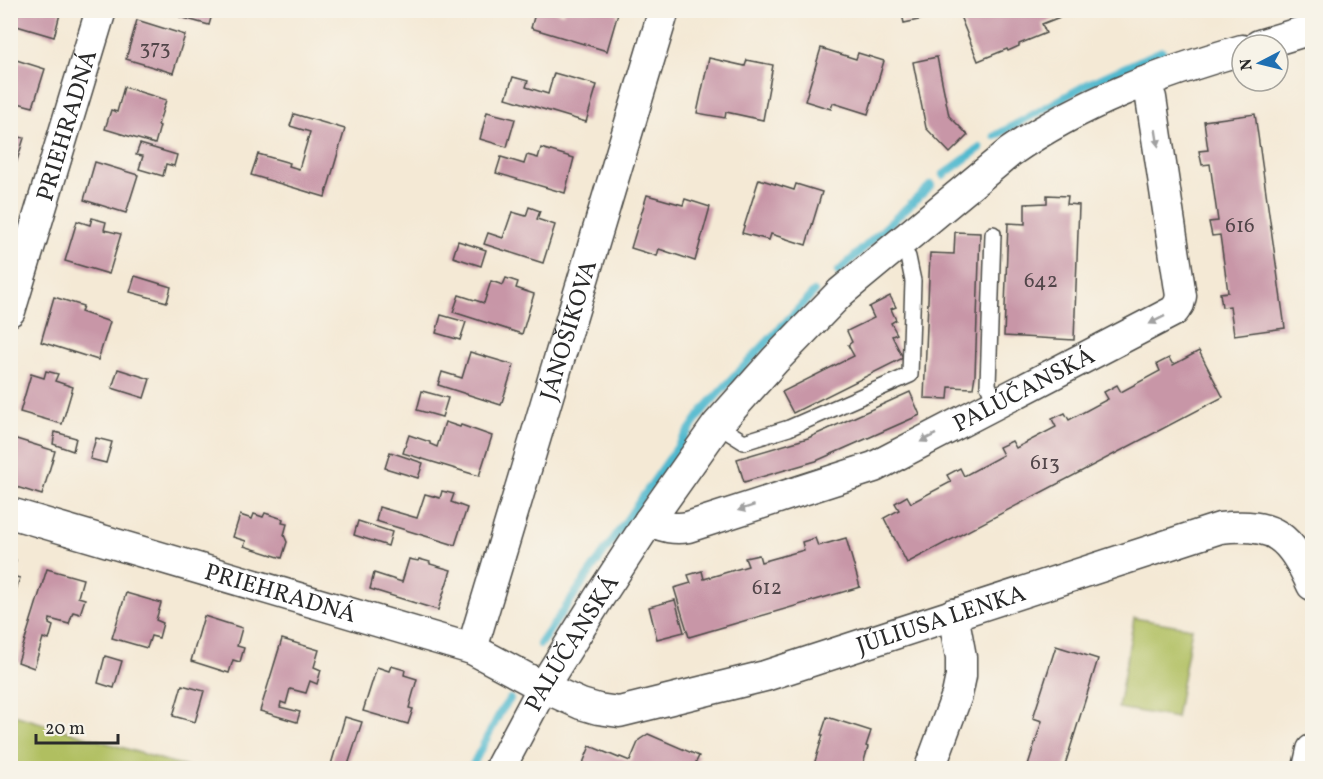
<svg xmlns="http://www.w3.org/2000/svg" width="1323" height="779" font-family="Vollkorn,serif">
	<rect width="100%" height="100%" fill="#f7f3e8"/>
	<filter id="ink" filterUnits="userSpaceOnUse"><feTurbulence type="fractalNoise" baseFrequency=".0167" numOctaves="2"/><feDisplacementMap in="SourceGraphic" scale="12" xChannelSelector="R" yChannelSelector="G"/><feConvolveMatrix kernelMatrix="1 2 1 2 8 2 1 2 1" color-interpolation-filters="sRGB"/></filter>
	<filter id="wash" filterUnits="userSpaceOnUse"><feTurbulence type="fractalNoise" baseFrequency=".008" numOctaves="4" result="noise"/><feDisplacementMap in="SourceGraphic" scale="24" xChannelSelector="R" yChannelSelector="G"/><feGaussianBlur stdDeviation="1.35" result="paint"/><feColorMatrix in="noise" values="0 0 0 0 0 0 0 0 0 0 0 0 0 0 0 0 0 1.4 0 .05"/><feComposite in="paint" operator="in"/></filter>
	<g filter="url(#wash)">
		<rect width="100%" height="100%" fill="#f4e9d5"/>
		<g fill="#b0bf61" stroke="#6e7546" stroke-width="1.5">
			<path d="M1134 618 1192 628 1176 718 1118 708Z"/>
			<path d="M10 714H11L190 768H11Z"/>
		</g>
		<g fill="none" stroke-linecap="round" stroke-linejoin="round">
			<g stroke="#51b9cf" stroke-width="8">
				<path d="M995 136 1088 84 1162 51"/>
				<path d="M943 175 980 148"/>
				<path d="M838 272 931 185"/>
				<path d="M540 644 704 409 814 292"/>
				<path d="M471 768 501 711 510 699"/>
			</g>
		</g>
		<g id="blocks">
			<g fill="#c896a7">
				<path d="M14 10H61L54 37 10 24Z"/>
				<path d="M182 10H211L213 11 209 25 180 17Z"/>
				<path d="M536 10H550L563 14 564 10H609L618 13 607 51 531 28Z"/>
				<path d="M901 10H926L928 18 904 23Z"/>
				<path d="M972 10H1083V11L1072 15 1070 13 1042 24 1046 33 1019 44V46L1008 51 1007 49 978 61 960 16Z"/>
				<path d="M137 20 185 35 173 73 126 59Z"/>
				<path d="M821 48 856 59 858 53 884 61 868 114 833 103 831 109 805 101Z"/>
				<path d="M937 57 949 116 968 135 950 153 926 128 913 62Z"/>
				<path d="M10 58 45 69 33 107 10 101Z"/>
				<path d="M709 58 745 66 747 60 773 65 763 120 726 112 725 118 697 113Z"/>
				<path d="M554 73 597 85 586 122 506 98 513 77 528 81 526 87 548 94Z"/>
				<path d="M124 87 166 100 158 125 160 126 155 144 105 129 111 110 117 112Z"/>
				<path d="M487 112 515 119 507 147 480 139Z"/>
				<path d="M294 114 345 129 325 197 251 175 258 154 290 163 289 166 299 169 310 132 290 126Z"/>
				<path d="M1255 114 1285 328 1234 335 1230 306 1222 307 1220 293 1228 292 1220 235 1212 236 1209 222 1218 221 1210 164 1202 165 1199 151 1208 150 1204 121Z"/>
				<path d="M10 135 24 138 11 180H10Z"/>
				<path d="M140 144 177 155 174 166 166 164 163 176 139 169 143 156 136 155Z"/>
				<path d="M541 148 574 158 565 193 496 173 501 157 524 164 527 155 538 158Z"/>
				<path d="M95 162 138 175 126 213 84 200Z"/>
				<path d="M759 179 794 190 796 184 822 192 806 245 771 234 769 240 742 233Z"/>
				<path d="M647 195 683 205 685 199 710 207 695 261 659 249 657 256 631 248Z"/>
				<path d="M1047 195 1068 196 1067 204 1079 205 1074 340 1004 336 1008 223 1025 224V204L1047 203Z"/>
				<path d="M529 207 540 211 537 219 555 225 543 263 484 244 488 233 503 238 512 212 526 216Z"/>
				<path d="M92 218 106 222 104 230 121 234 109 274 65 261 77 221 90 225Z"/>
				<path d="M955 232 980 233 975 375 973 388 949 387 948 399 924 398 930 253 954 254Z"/>
				<path d="M458 241 486 250 481 266 453 257Z"/>
				<path d="M135 276 171 287 167 302 130 292Z"/>
				<path d="M506 278 518 282 516 288 534 294 522 334 453 312 459 295 484 303 491 281 503 285Z"/>
				<path d="M890 296 896 307 891 309 896 320 891 323 897 334 892 336 903 358 793 413 782 392 854 356 848 345 852 342 847 331 874 318 869 307Z"/>
				<path d="M54 297 83 306 81 312 110 322 98 360 41 342Z"/>
				<path d="M441 315 466 322 460 340 436 333Z"/>
				<path d="M1199 351 1223 397 907 563 884 518 899 510 895 503 907 496 911 503 951 482 947 475 960 468 964 476 1003 455 999 447 1012 441 1016 448 1056 427 1052 419 1065 413 1069 420 1108 399 1104 392 1117 385 1121 392 1160 371 1157 364 1169 358 1173 365Z"/>
				<path d="M470 352 514 365 501 405 438 385 442 372 462 378Z"/>
				<path d="M118 369 150 379 144 398 112 388Z"/>
				<path d="M46 371 58 374 55 381 73 387 62 424 20 412 31 374 44 378Z"/>
				<path d="M422 391 448 398 442 417 417 410Z"/>
				<path d="M910 392 920 415 816 461 744 482 737 459 808 438Z"/>
				<path d="M445 422 460 427 461 425 492 436 479 476 403 453 409 435 430 442V444L437 447Z"/>
				<path d="M55 432 76 438 73 451 53 444Z"/>
				<path d="M10 437 55 451 42 495 10 485Z"/>
				<path d="M96 438 112 442 106 463 90 459Z"/>
				<path d="M390 452 423 463 418 478 385 468Z"/>
				<path d="M442 491 454 494 451 502 467 508 455 545 376 521 379 507 417 518 425 494 440 498Z"/>
				<path d="M265 513 283 519 282 523 287 524 284 535 287 542 282 558 244 546 246 541 233 537 240 515 252 519 254 514 263 517Z"/>
				<path d="M358 521 392 532 388 546 354 535Z"/>
				<path d="M815 538 818 546 846 538 860 587 689 637 674 588 691 583 688 575 702 571 704 579 748 566 745 558 759 555 761 562 804 550 802 542Z"/>
				<path d="M10 558 16 560 12 576 20 578 15 593 10 592Z"/>
				<path d="M409 559 418 561 419 559 430 562V564L451 570 438 610 370 589 374 573 402 582Z"/>
				<path d="M47 569 83 579 78 597 85 599 80 614 73 612 69 624 50 619 49 624 53 626 49 640 43 638 34 668 18 662Z"/>
				<path d="M126 593 161 603 156 620 163 623 159 638 151 636 147 648 112 638Z"/>
				<path d="M675 600 684 632 657 639 649 607Z"/>
				<path d="M204 616 242 628 237 646 244 648 240 662 233 660 229 673 191 661Z"/>
				<path d="M282 639 319 650 314 667 321 670 317 684 310 681 306 693 290 689 286 704 281 702 280 707 300 712 297 722 260 711Z"/>
				<path d="M1056 646 1098 659 1064 768H1027L1042 721 1033 718Z"/>
				<path d="M105 656 122 661 114 688 98 683Z"/>
				<path d="M391 666 405 670 404 675 417 679 409 708 413 709 408 724 363 711 377 667 389 671Z"/>
				<path d="M182 685 204 691 195 722 173 716Z"/>
				<path d="M345 717 362 722 347 768H330Z"/>
				<path d="M827 717 871 731 866 746 868 747 862 768H813L823 735H821Z"/>
				<path d="M648 734 699 756 693 768H581L590 746 619 758 620 757 630 761 639 740Z"/>
			</g>
		</g>
	</g>
	<g filter="url(#ink)">
		<use href="#blocks" fill-opacity="0" stroke="#494844" stroke-width="1.5"/>
		<g fill="none" stroke-linecap="round" stroke-linejoin="round">
			<defs>
				<g id="lane">
					<path d="M993 234 988 385 996 403"/>
					<path d="M717 425 744 442 789 428 910 375 913 281 908 257 898 245"/>
				</g>
				<g id="street">
					<path d="M1259 45 1312 29"/>
					<path id="s1" d="M10 311 101 10"/>
					<path id="s2" d="M10 513 472 649 543 687 581 704 598 709 619 712 765 676 1220 528C1276 522 1290 537 1312 585"/>
					<path id="s3" d="M649 521C663 526 673 530 688 527L874 467 1174 311 1179 304 1181 296 1151 98 1144 82"/>
					<path id="s4" d="M472 649 664 10"/>
					<path id="s5" d="M500 768 543 687 600 596 649 521 717 425 775 360 841 292 1010 152C1080 103 1161 73 1242 50"/>
					<path d="M930 768 957 695 961 676V657L953 614"/>
					<path d="M1308 768 1312 750"/>
				</g>
			</defs>
			<use href="#lane" stroke="#494844" stroke-width="18"/>
			<use href="#street" stroke="#494844" stroke-width="33"/>
			<use href="#lane" stroke="#fff" stroke-width="15"/>
			<use href="#street" stroke="#fff" stroke-width="30"/>
		</g>
		<defs><path id="oneway-solid" d="M-6-.8H1V-3.2L6.5 0L1 3.2V.8H-6Z" transform="scale(1.5)"/></defs>
		<g fill="#a0a0a0">
			<use href="#oneway-solid" transform="translate(1157 138) rotate(81)"/>
			<use href="#oneway-solid" transform="translate(1157 320) rotate(153)"/>
			<use href="#oneway-solid" transform="translate(928 438) rotate(153)"/>
			<use href="#oneway-solid" transform="translate(746 508) rotate(162)"/>
		</g>
	</g>
	<g text-anchor="middle" stroke-width="4.5" stroke-linejoin="round" paint-order="stroke">
		<g font-size="21" fill="#52464a">
			<text x="155" y="54">373</text>
			<text x="1240" y="232">616</text>
			<text x="1041" y="287">642</text>
			<text x="1045" y="469">613</text>
			<text x="767" y="594">612</text>
		</g>
		<g font-size="24" fill="#2b2b2b" stroke="#f7f3e8">
			<text dy="8" stroke="none"><textPath href="#s1" startOffset="194">PRIEHRADNÁ</textPath></text>
			<text dy="8" stroke="none"><textPath href="#s4" startOffset="333">JÁNOŠÍKOVA</textPath></text>
			<text dy="8" stroke="none"><textPath href="#s3" startOffset="404">PALÚČANSKÁ</textPath></text>
			<text dy="8" stroke="none"><textPath href="#s2" startOffset="282">PRIEHRADNÁ</textPath></text>
			<text dy="8" stroke="none"><textPath href="#s2" startOffset="978">JÚLIUSA LENKA</textPath></text>
			<text dy="8" stroke="none"><textPath href="#s5" startOffset="144">PALÚČANSKÁ</textPath></text>
		</g>
	</g>
	<rect width="1323" height="779" fill="none" stroke="#f7f3e8" stroke-width="36"/>
	<g transform="translate(1260 63) rotate(263)"><circle r="28" fill="#f7f3e8" stroke="#a5a39c" stroke-width="1.5"/>
	<path d="M0-4.5L10 22L0 15L-10 22Z" fill="#1f6fb2"/>
	<text y="-9" font-size="16" font-weight="bold" text-anchor="middle" fill="#2b2b2b">N</text>
	</g>
	<path d="M36 734v9h82v-9" fill="none" stroke="#2b2b2b" stroke-width="3"/>
	<text x="45" y="734" font-size="18" fill="#2b2b2b" stroke="#f7f3e8" stroke-width="4.5" paint-order="stroke">20 m</text>
</svg>
